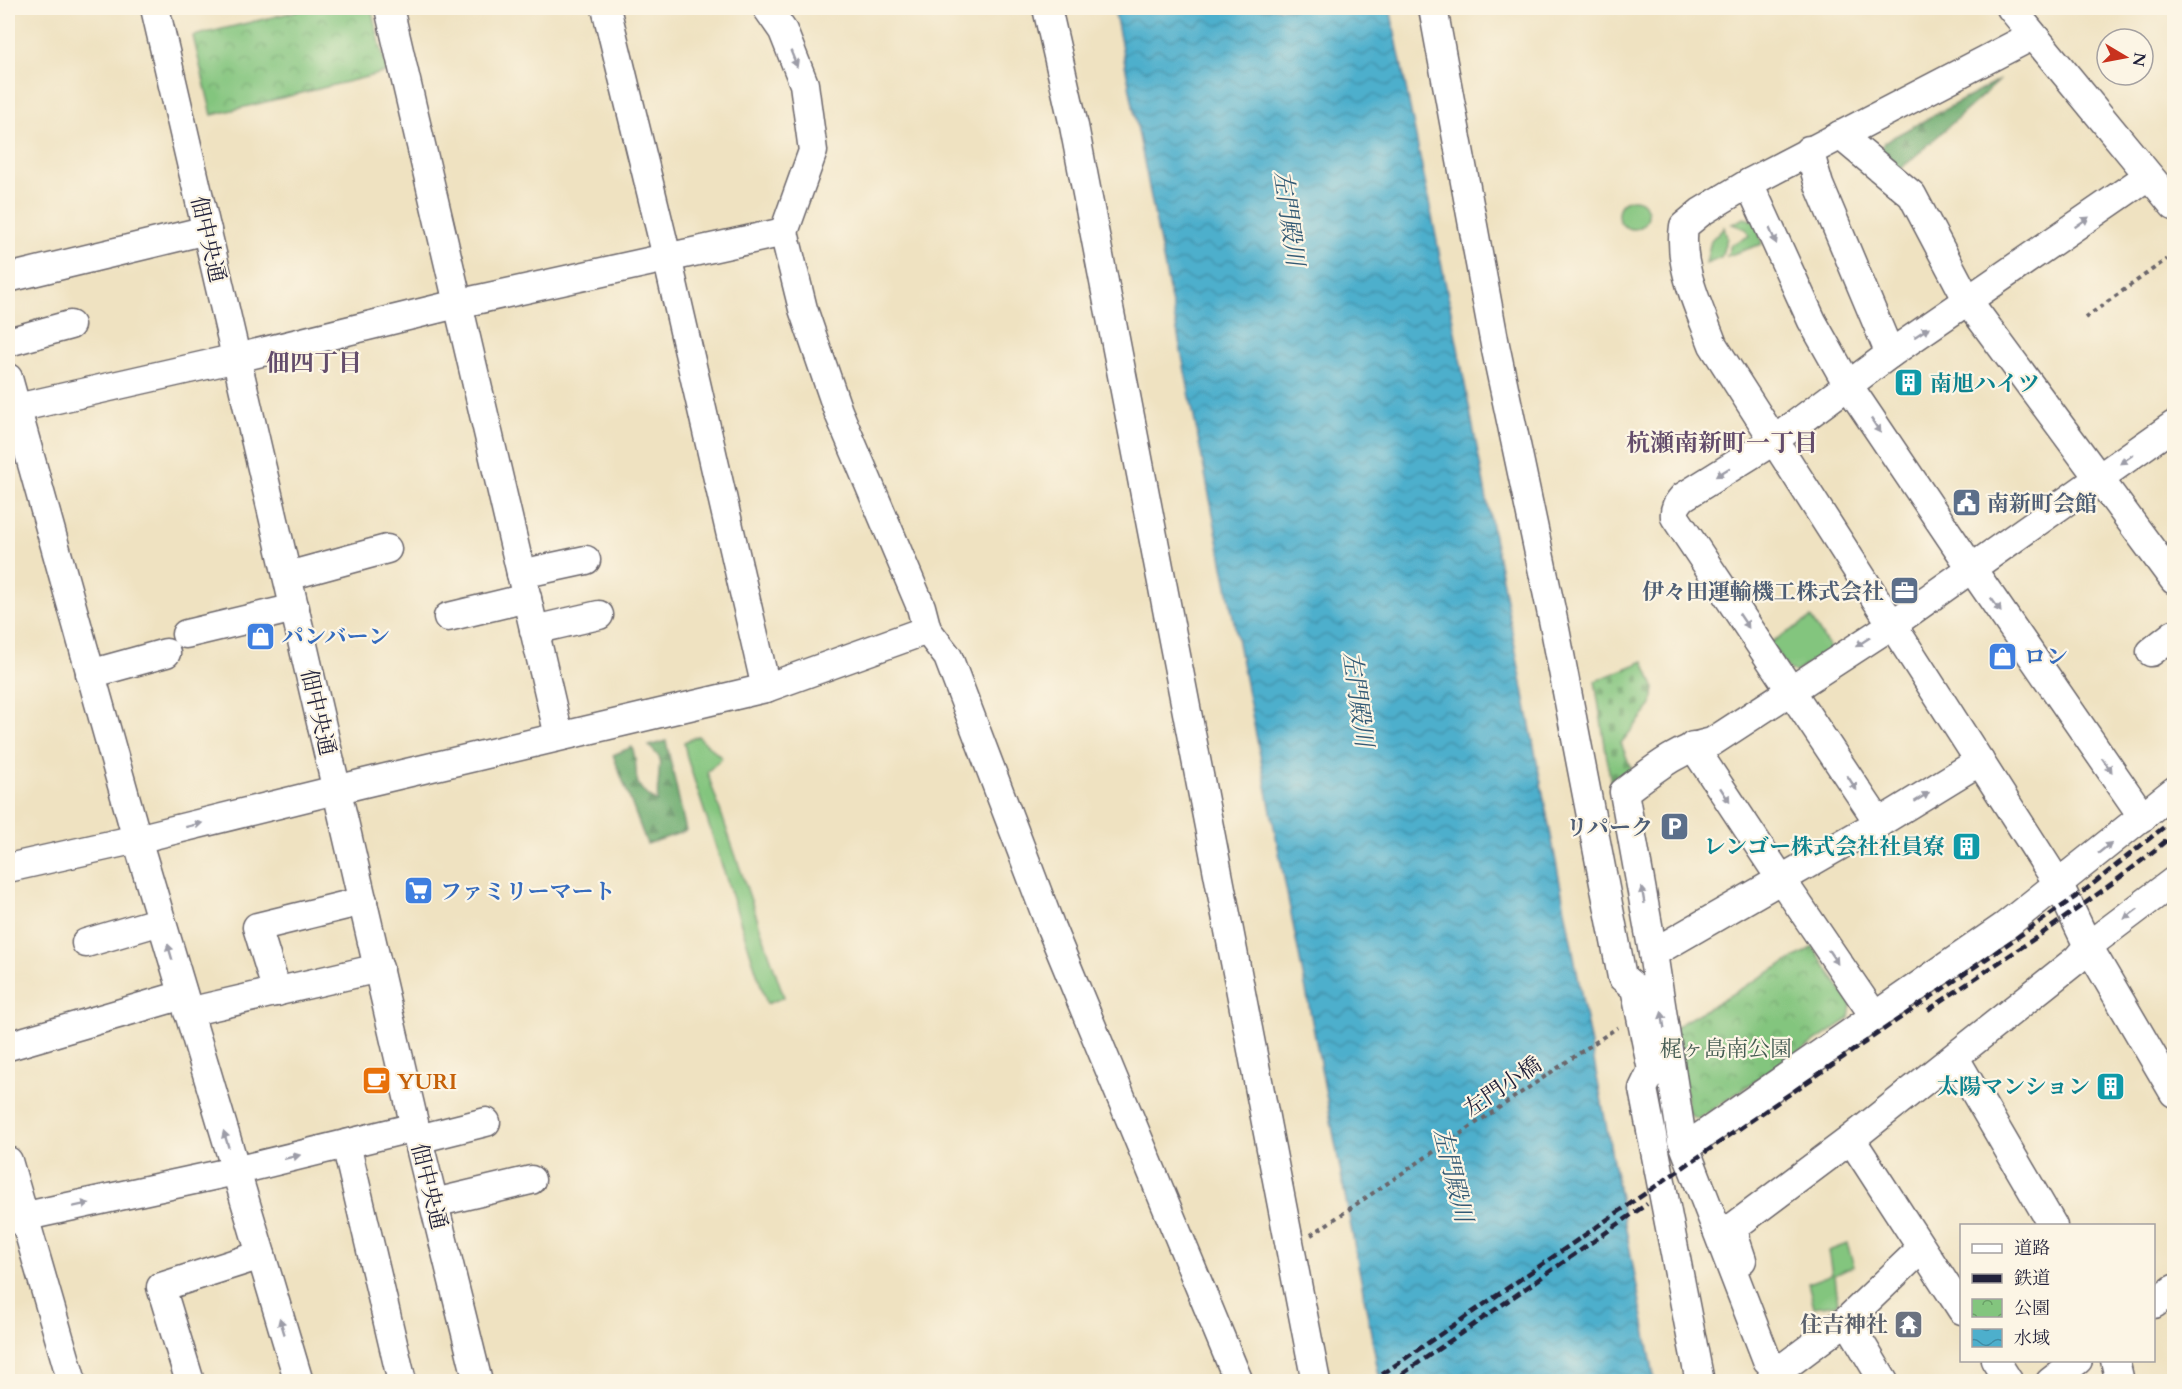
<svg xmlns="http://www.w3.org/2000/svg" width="2182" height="1389" font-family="Cardo,'Noto Serif JP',serif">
	<defs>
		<pattern id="forest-firs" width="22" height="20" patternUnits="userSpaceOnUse" patternTransform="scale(1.5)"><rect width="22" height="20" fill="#6aaa6d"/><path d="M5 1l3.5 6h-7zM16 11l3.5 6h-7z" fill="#578a5b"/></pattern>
		<pattern id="cemetery-stones" width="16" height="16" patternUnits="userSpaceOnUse" patternTransform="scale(1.5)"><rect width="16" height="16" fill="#83c57e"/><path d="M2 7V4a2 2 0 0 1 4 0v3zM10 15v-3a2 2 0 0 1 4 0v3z" fill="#6ba068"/></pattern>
		<pattern id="park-crowns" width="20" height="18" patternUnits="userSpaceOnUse" patternTransform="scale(1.5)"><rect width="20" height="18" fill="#83c57e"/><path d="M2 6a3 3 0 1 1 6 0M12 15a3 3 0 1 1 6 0" fill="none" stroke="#6ba068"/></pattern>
		<pattern id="water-waves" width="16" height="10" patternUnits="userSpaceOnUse" patternTransform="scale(1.5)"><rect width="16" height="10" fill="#4dafcc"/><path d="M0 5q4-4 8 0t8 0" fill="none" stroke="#408ea7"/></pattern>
	</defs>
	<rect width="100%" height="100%" fill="#fcf5e5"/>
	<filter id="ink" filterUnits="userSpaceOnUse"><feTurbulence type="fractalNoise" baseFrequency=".0167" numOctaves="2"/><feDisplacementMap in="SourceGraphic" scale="12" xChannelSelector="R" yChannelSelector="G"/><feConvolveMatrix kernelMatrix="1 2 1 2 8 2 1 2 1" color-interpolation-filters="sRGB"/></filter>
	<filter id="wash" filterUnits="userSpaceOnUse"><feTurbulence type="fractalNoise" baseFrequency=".008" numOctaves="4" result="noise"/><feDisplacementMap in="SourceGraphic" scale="24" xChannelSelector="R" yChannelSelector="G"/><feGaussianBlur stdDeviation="1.35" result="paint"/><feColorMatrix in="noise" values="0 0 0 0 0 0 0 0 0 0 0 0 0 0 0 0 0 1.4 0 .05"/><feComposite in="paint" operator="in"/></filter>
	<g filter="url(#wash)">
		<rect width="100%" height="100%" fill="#efe2c1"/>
		<g fill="url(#forest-firs)" stroke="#466654" stroke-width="1.5">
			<path d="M2000 80 1900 170 1879 153 1884 142Z"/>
			<path d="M666 741 686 831 647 844 613 755 632 747C642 774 626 783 657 802L660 758 649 746Z"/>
		</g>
		<path fill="url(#cemetery-stones)" stroke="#52745c" stroke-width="1.5" d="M1644 661 1654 687 1652 705 1621 743 1634 776 1612 791 1595 681Z"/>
		<g fill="url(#park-crowns)" stroke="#52745c" stroke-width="1.5">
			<path d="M310 8H371L387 72 212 115 193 36Z"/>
			<path d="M1813 947 1851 1005 1849 1019 1698 1119 1689 1115 1675 1027Z"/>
		</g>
		<g fill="#83c57e" stroke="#52745c" stroke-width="1.5">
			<circle cx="1633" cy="214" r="15"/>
			<path d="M1744 218 1756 221 1762 244 1727 256 1731 245 1749 236 1746 229 1732 224Z"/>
			<path d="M1724 227 1727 238 1721 257 1706 263 1711 240Z"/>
			<path d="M1811 618 1831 650 1796 672 1790 671 1770 643Z"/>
			<path d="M698 736 722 758 707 772 784 997 767 1004 687 758 684 742Z"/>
			<path d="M1847 1244 1854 1266 1835 1275 1838 1304 1814 1307 1808 1283 1832 1274 1828 1251Z"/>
		</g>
		<path fill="url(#water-waves)" stroke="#386884" stroke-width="1.5" d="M1114 8H1390L1450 306 1655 1381H1380L1318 1052Z"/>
	</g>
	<g filter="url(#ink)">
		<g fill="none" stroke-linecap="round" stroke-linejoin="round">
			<defs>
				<g id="minor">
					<path d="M155 8 415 1127 478 1382"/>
					<path d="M389 8 559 736"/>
					<path d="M606 8 667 257 766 688"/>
					<path d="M767 8 783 31 804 84 813 151 784 232 803 309 838 411 921 607 927 630 948 657 1051 928 1239 1382"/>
					<path d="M1047 8 1074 126 1316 1382"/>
					<path d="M1433 8 1495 345 1555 629 1622 977 1635 988 1652 1070 1643 1089 1700 1382"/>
					<path d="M2011 8 2174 206"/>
					<path d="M2032 36 1749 183 1701 212 1684 226C1678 267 1699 307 1713 345L2059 885 2088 946 2174 1093"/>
					<path d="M1840 135 1912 195 1968 301 2174 580"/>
					<path d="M1809 150 1819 185 1890 354"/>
					<path d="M1749 183 1812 321 1848 385 1972 569 2143 817"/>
					<path d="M8 278 207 230"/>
					<path d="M8 342 70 325"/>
					<path d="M8 378 137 839 299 1382"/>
					<path d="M8 410 237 358 457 304 784 232"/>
					<path d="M521 574 586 560"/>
					<path d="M288 576 387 549"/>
					<path d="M448 617 527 598"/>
					<path d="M534 630 599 615"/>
					<path d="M186 634 295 608"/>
					<path d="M2151 652 2174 634"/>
					<path d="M90 674 166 653"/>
					<path d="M1693 746 1781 879 1875 1017"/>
					<path d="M1879 823 1675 517C1674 508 1677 504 1683 497L1773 441 1890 354 2148 176"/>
					<path d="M8 868 137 839 360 784 766 688 927 630"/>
					<path d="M86 943 161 921"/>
					<path d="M1653 953 1879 823 1980 761"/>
					<path d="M277 992 257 927 363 901"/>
					<path d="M188 1012 379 968"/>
					<path d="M8 1046 183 995"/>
					<path d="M1955 1058 2053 1226"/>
					<path d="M418 1139 486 1122"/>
					<path d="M1851 1139 1962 1310"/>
					<path d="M1682 1140H1696L2005 926 2174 791"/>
					<path d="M346 1144 402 1382"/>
					<path d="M8 1161 72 1382"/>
					<path d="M434 1203 531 1180"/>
					<path d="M8 1220 235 1171 415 1127"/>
					<path d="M1742 1260 1736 1242 1735 1226 1851 1139 2076 960 2088 946 2174 881"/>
					<path d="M2154 1304 2174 1289"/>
					<path d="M1847 1320 1884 1382"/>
					<path d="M1767 1360 1682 1140 1653 953 1624 792C1652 771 1677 749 1712 742L1893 624 2174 425"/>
					<path d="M1995 1360 2009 1382"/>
					<path d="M2115 1360 2120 1382"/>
					<path d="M1772 1376 1847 1320 1921 1249"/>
					<path d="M190 1382 161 1287 261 1255"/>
					<path d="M2050 1382 2078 1360"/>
				</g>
			</defs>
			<use href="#minor" stroke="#6a656a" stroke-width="31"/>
			<g stroke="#6a656a" stroke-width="4" stroke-dasharray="4.5 4.5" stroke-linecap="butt">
				<path d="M2085 318 2167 259"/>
				<path d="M1311 1235 1618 1027"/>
			</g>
			<use href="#minor" stroke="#fff" stroke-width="28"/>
			<g stroke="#22223b" stroke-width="4.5" stroke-dasharray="9 4.5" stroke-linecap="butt">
				<path d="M1928 1010C2011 954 2098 899 2174 834"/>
				<path d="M1371 1382 2002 948 2084 891 2174 819"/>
				<path d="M1391 1382 1647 1204"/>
			</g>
		</g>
		<defs><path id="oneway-solid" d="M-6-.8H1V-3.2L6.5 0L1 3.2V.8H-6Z" transform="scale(1.5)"/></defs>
		<g fill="#9c9ca7">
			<use href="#oneway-solid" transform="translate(794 59) rotate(68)"/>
			<use href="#oneway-solid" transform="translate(2082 222) rotate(-35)"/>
			<use href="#oneway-solid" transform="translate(1773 236) rotate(66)"/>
			<use href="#oneway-solid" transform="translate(1922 332) rotate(-34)"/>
			<use href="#oneway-solid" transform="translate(1876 426) rotate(56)"/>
			<use href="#oneway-solid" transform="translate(2127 459) rotate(145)"/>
			<use href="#oneway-solid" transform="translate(1723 472) rotate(148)"/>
			<use href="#oneway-solid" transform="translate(1996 605) rotate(55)"/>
			<use href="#oneway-solid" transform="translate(1744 621) rotate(56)"/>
			<use href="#oneway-solid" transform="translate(1863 642) rotate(147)"/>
			<use href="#oneway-solid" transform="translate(2107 765) rotate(55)"/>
			<use href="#oneway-solid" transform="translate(1852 783) rotate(57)"/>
			<use href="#oneway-solid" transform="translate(1725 795) rotate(57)"/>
			<use href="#oneway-solid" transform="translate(1922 797) rotate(-32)"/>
			<use href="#oneway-solid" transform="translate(194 825) rotate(-14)"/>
			<use href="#oneway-solid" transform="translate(2105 848) rotate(-39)"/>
			<use href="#oneway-solid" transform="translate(1643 895) rotate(-100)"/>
			<use href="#oneway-solid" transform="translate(2131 914) rotate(143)"/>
			<use href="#oneway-solid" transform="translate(170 952) rotate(-106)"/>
			<use href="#oneway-solid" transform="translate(1833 957) rotate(56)"/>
			<use href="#oneway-solid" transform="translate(1663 1020) rotate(-99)"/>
			<use href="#oneway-solid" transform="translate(226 1139) rotate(-107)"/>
			<use href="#oneway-solid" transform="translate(292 1157) rotate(-14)"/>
			<use href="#oneway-solid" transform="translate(81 1205) rotate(-12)"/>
			<use href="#oneway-solid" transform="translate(282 1326) rotate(-107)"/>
		</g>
	</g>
	<defs>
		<symbol id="building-square" viewBox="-11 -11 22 22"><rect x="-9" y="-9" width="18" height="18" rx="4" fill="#0f9aa8" stroke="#fcf5e5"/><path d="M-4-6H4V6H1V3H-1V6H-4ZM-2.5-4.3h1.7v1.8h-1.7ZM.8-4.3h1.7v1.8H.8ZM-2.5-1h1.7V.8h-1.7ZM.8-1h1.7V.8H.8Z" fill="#fff"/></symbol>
		<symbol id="civic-square" viewBox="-11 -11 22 22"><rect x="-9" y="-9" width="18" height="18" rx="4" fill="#5c6f8a" stroke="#fcf5e5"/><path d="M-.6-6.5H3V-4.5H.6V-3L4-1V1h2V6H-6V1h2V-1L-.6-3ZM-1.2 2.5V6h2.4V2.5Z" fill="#fff"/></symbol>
		<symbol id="office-square" viewBox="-11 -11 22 22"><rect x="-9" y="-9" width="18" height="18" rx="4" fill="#5c6f8a" stroke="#fcf5e5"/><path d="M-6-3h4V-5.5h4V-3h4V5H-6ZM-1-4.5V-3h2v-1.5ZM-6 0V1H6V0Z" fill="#fff"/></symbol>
		<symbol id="shop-square" viewBox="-11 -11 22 22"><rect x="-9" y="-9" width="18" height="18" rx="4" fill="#3f7fe0" stroke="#fcf5e5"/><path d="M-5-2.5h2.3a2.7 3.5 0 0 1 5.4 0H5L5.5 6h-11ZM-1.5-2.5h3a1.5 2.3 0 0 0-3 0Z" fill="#fff"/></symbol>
		<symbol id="parking-square" viewBox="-11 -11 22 22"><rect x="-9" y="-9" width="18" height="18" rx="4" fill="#5c6f8a" stroke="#fcf5e5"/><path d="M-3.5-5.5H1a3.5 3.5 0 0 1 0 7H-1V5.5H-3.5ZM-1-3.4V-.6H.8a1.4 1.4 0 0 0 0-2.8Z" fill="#fff"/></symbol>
		<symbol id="supermarket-square" viewBox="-11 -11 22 22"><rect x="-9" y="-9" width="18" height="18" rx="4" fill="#3f7fe0" stroke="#fcf5e5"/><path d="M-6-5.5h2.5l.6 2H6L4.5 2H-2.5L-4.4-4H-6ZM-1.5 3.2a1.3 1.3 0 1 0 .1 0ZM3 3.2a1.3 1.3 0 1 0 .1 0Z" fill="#fff"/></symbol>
		<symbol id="cafe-square" viewBox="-11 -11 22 22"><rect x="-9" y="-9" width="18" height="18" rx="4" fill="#e8710a" stroke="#fcf5e5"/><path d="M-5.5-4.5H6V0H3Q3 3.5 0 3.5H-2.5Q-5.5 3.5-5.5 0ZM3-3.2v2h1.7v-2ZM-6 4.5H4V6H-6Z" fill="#fff"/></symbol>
		<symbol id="temple-square" viewBox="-11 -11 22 22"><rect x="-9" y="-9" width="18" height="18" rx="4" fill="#6b7280" stroke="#fcf5e5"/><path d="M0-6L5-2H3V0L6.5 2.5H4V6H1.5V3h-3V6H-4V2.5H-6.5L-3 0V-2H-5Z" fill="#fff"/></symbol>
	</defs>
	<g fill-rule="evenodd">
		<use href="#building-square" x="1892" y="366" width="33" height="33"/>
		<use href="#civic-square" x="1950" y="486" width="33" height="33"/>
		<use href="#office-square" x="1888" y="574" width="33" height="33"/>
		<use href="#shop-square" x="244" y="620" width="33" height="33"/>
		<use href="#shop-square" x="1986" y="640" width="33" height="33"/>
		<use href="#parking-square" x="1658" y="810" width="33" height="33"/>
		<use href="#building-square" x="1950" y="830" width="33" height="33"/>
		<use href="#supermarket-square" x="402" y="874" width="33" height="33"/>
		<use href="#cafe-square" x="360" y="1064" width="33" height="33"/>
		<use href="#building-square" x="2094" y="1070" width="33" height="33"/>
		<use href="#temple-square" x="1892" y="1308" width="33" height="33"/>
	</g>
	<g text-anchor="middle" stroke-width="4.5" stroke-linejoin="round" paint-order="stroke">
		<g font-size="22" fill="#22223b" stroke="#fcf5e5">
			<text transform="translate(209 239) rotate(77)" y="8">佃中央通</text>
			<text transform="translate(319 712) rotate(77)" y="8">佃中央通</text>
			<text transform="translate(1502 1086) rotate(-34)" y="8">左門小橋</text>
			<text transform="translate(430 1186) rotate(76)" y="8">佃中央通</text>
		</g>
		<g font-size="22" font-weight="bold" fill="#0d838f" stroke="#fcf5e5" text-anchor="end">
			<text x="1930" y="391" text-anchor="start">南旭ハイツ</text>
			<text x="1945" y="854">レンゴー株式会社社員寮</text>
			<text x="2090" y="1094">太陽マンション</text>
		</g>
		<g font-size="22" font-weight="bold" fill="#4e5e75" stroke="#fcf5e5" text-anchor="end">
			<text x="1987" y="511" text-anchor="start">南新町会館</text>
			<text x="1884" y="599">伊々田運輸機工株式会社</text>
			<text x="1653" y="835">リパーク</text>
		</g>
		<g font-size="22" font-weight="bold" fill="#366cbe" stroke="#fcf5e5" text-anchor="start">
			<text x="282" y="644">パンバーン</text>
			<text x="2024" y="664">ロン</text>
			<text x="440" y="899">ファミリーマート</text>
		</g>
		<g font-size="22" fill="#445b52" stroke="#fcf5e5">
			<text x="1726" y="1056">梶ヶ島南公園</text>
		</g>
		<g font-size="22" font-weight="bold" fill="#c56008" stroke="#fcf5e5" text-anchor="start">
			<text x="397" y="1089">YURI</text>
		</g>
		<g font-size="22" font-weight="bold" fill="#5b616d" stroke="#fcf5e5" text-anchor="end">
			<text x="1888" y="1332">住吉神社</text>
		</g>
		<g font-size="24" font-style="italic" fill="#335a75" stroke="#fcf5e5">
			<text transform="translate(1289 218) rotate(82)" y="8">左門殿川</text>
			<text transform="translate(1358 699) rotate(82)" y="8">左門殿川</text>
			<text transform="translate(1453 1175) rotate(76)" y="8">左門殿川</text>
		</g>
		<g font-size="24" font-weight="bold" fill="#634c6b" stroke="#fcf5e5">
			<text x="314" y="371">佃四丁目</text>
			<text x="1722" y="451">杭瀬南新町一丁目</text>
		</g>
	</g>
	<rect width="2182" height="1389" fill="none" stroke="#fcf5e5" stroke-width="30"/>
	<rect x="1960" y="1224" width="195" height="138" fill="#fcf5e5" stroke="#a5a1a1" stroke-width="1.5"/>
	<rect x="1972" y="1244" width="30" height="9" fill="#ffffff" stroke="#a5a1a1" stroke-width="1.5"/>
	<text x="2014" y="1254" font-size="18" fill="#22223b">道路</text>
	<rect x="1972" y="1274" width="30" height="9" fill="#22223b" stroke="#a5a1a1" stroke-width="1.5"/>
	<text x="2014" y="1284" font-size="18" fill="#22223b">鉄道</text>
	<rect x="1972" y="1299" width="30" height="18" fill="url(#park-crowns)" stroke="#a5a1a1" stroke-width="1.5"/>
	<text x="2014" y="1314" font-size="18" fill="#22223b">公園</text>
	<rect x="1972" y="1329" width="30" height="18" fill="url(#water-waves)" stroke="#a5a1a1" stroke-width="1.5"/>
	<text x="2014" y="1344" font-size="18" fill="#22223b">水域</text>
	<g transform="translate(2125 57) rotate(100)"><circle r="28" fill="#fcf5e5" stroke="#a5a1a1" stroke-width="1.5"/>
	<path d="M0-4.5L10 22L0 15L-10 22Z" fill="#c8321e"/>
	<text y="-9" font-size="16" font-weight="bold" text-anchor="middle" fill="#22223b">N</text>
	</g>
</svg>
